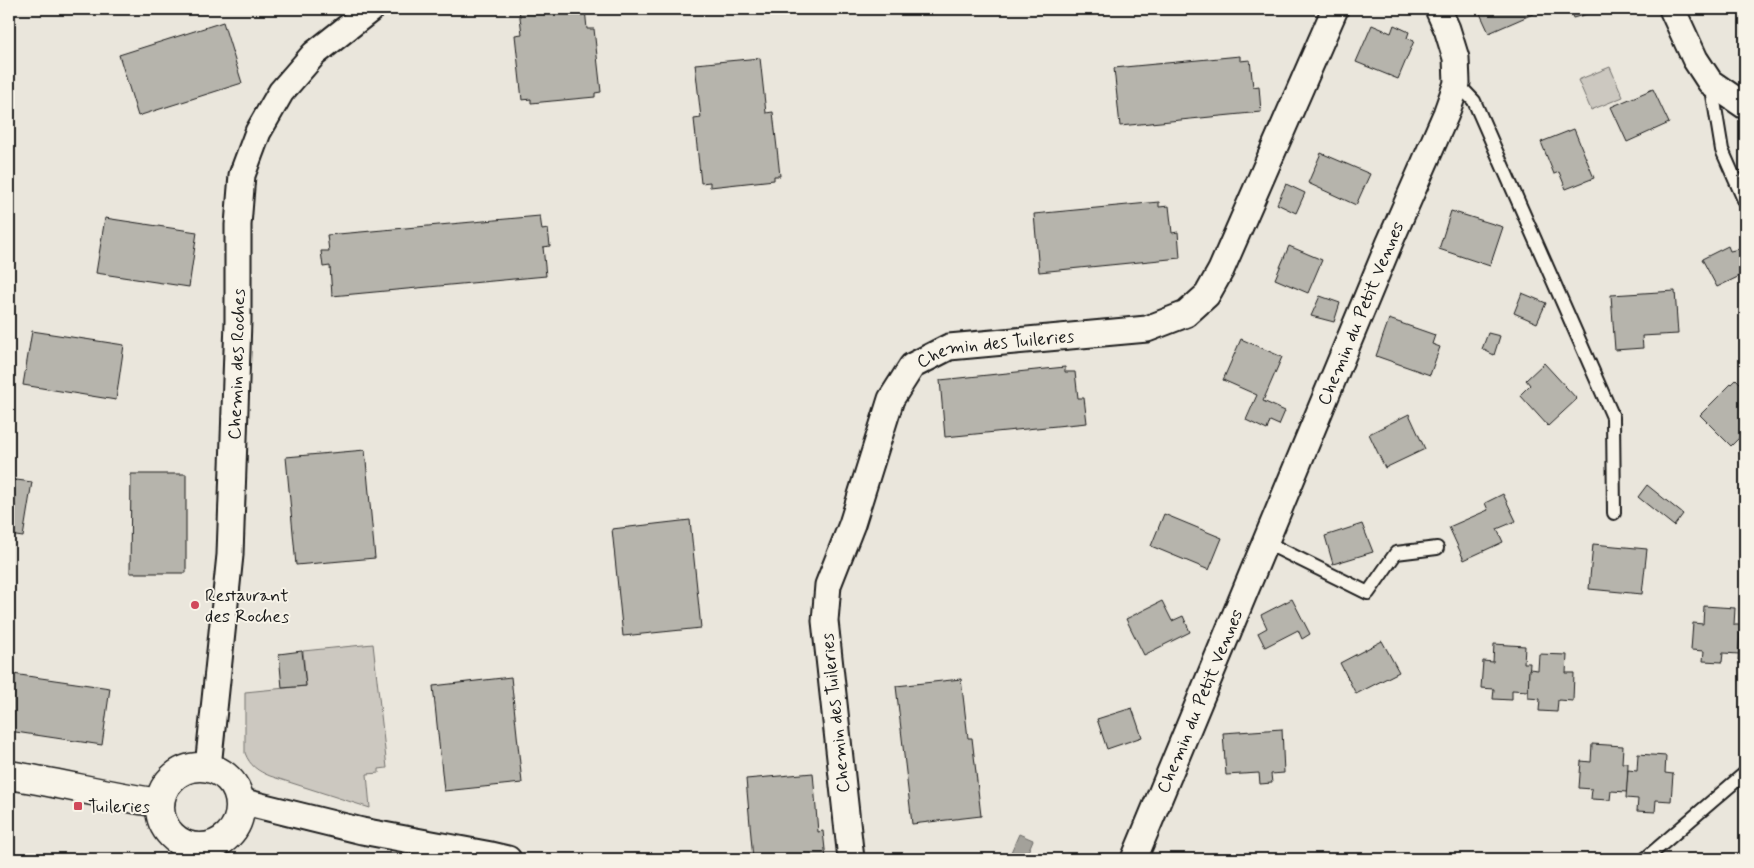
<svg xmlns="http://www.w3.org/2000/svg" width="1754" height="868" font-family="Mynerve,sans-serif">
	<rect width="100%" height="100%" fill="#eae6dc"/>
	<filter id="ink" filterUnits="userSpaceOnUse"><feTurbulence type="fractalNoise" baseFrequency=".02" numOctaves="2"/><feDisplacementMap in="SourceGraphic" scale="10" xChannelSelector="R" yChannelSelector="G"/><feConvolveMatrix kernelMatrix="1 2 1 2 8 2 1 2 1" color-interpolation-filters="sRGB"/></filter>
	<g filter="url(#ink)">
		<g fill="#ccc8c0" stroke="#74726e">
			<path d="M1610 67 1623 97 1591 110 1578 80Z"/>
			<path d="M373 644 387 768 379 769V773L367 774 370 808 270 776C258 771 250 766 245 753V692L306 686 303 651Z"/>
		</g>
		<path fill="#a3a19a" stroke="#6d6c68" d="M1019 834 1033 840 1025 859H1008Z"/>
		<g fill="#b6b4ac" stroke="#1c1c1c">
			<path d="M519 9H585L587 29H594L601 92 595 93V97L531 103V99L522 100 515 35 522 34Z"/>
			<path d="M1478 9H1533L1535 13 1489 33Z"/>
			<path d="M1570 9H1605L1573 18Z"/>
			<path d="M223 22 242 83 138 116 119 55Z"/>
			<path d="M1372 25 1391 33 1394 25 1409 32 1407 38 1414 41 1398 79 1356 62Z"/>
			<path d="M1741 48H1745V70H1742Z"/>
			<path d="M1240 56V61L1250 60 1253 87 1259 86 1261 112 1120 126 1114 68Z"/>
			<path d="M760 58 766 113 773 112 780 176H774V180L710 187V182L701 183 694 119 701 118 695 64Z"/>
			<path d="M1653 89 1669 123 1627 142 1611 107Z"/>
			<path d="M1574 129 1594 178 1566 189 1559 172 1554 174 1541 142Z"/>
			<path d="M1321 153 1370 174 1356 205 1308 183Z"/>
			<path d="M1286 184 1305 193 1296 213 1277 204Z"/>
			<path d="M1159 202V207L1169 206 1172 233 1178 232 1180 258 1039 272 1034 214Z"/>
			<path d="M1451 211 1503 227 1490 266 1439 249Z"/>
			<path d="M540 216 542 230 548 229 550 246 543 247 546 276 332 296 330 266 323 267 321 251H329L327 235Z"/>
			<path d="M105 218 197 232 189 287 96 273Z"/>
			<path d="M1289 246 1322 260 1308 293 1275 279Z"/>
			<path d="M1728 246 1730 251 1744 248 1745 253V269L1741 270 1742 275 1717 287 1702 259Z"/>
			<path d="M1675 291 1678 334 1642 336 1643 348 1615 350 1611 295Z"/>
			<path d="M1522 293 1546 303 1537 323 1514 313Z"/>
			<path d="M1320 296 1340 303 1334 322 1311 316Z"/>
			<path d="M1389 319 1435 335 1432 344 1440 347 1430 375 1376 356Z"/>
			<path d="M32 331 124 345 116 400 23 385Z"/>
			<path d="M1488 333 1500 336 1494 355 1482 349Z"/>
			<path d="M1241 339 1282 357 1263 401 1285 411 1279 425 1270 421 1267 430 1246 420 1257 395 1223 380Z"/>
			<path d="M1544 363 1577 399 1548 426 1520 395 1530 385 1526 380Z"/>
			<path d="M1065 367V372H1075L1078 398H1084L1087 423 945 437 940 380Z"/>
			<path d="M1736 379 1745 388V432L1731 446 1700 415Z"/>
			<path d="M1409 414 1425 449 1385 468 1369 434Z"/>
			<path d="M365 450 375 558 296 565 286 457Z"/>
			<path d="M131 474H186V573H130Z"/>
			<path d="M9 479 32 482 23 537 9 535Z"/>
			<path d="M1647 485 1683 514 1674 526 1638 497Z"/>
			<path d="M1503 494 1516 521 1497 529 1503 542 1464 560 1449 527 1488 510 1485 503Z"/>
			<path d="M1164 514 1222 538 1209 570 1151 546Z"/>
			<path d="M690 520 701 628 623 636 612 529Z"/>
			<path d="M1362 524 1373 552 1333 564 1325 536Z"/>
			<path d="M1593 544 1647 549 1642 594 1589 589Z"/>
			<path d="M1292 599 1310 634 1302 639 1298 630 1265 647 1258 633 1267 628 1261 615Z"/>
			<path d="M1162 601 1172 621 1183 616 1190 632 1144 655 1126 619Z"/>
			<path d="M1704 606 1735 608 1734 625H1740L1739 654 1723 653 1722 662 1703 661 1704 651 1691 650 1693 623 1703 624Z"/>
			<path d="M1740 632H1745V661L1738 660Z"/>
			<path d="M1382 641 1399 672 1356 694 1340 663Z"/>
			<path d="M1494 644 1525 646 1524 663H1530L1528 691 1512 690V700L1493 699 1494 689 1481 688 1483 661 1493 662Z"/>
			<path d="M302 651 306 686 282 688 279 654Z"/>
			<path d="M1539 654 1567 655 1566 673H1574L1573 701 1558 700 1557 712 1539 711 1540 699 1528 698 1529 669 1538 670Z"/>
			<path d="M13 674 110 688 102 745 9 731V703Z"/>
			<path d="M511 677 522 783 444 791 433 686Z"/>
			<path d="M961 679 968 738H972L981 816 912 824 896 686Z"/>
			<path d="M1132 708 1142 737 1107 749 1097 719Z"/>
			<path d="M1282 729 1284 773 1271 774 1272 783 1260 784 1259 773 1226 775 1223 733Z"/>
			<path d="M1592 744 1623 746 1622 763H1628L1627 792 1611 791 1610 800 1591 799 1592 789 1579 788 1581 761 1591 762Z"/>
			<path d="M1638 754 1666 756 1665 773 1673 774 1671 801 1656 800 1655 812 1637 811 1638 799 1626 798 1628 770 1637 771Z"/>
			<path d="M813 773 818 832 823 831 826 859H753L746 779Z"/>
			<path d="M79 853 117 859H78Z"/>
		</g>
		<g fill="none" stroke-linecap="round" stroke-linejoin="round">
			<defs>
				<g id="service">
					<path d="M1457 83 1474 101 1613 417 1614 513"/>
					<path d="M1711 83 1722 150 1745 202"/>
					<path d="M1265 542 1368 593 1396 553 1437 548"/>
					<path d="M1645 859 1745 773"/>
				</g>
				<g id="minor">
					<path d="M1672 9 1695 59 1710 82 1745 106"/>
					<path id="s1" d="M208 767 230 555 238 321V225L242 175 258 132 281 92 314 54 371 9"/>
					<path d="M240 801 362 831 491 855 508 859"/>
					<path id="s2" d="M851 859 825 621 828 585 852 524 891 399 912 366 949 347 1147 329 1186 314 1207 295 1221 270 1335 9"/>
					<path id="s3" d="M1134 859 1389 244 1446 114 1457 83 1456 58 1447 29 1438 9"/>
				</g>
				<g id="tertiary">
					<circle cx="200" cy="807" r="40"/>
					<path d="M9 775C60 783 109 796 160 803"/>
				</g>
			</defs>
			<use href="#service" stroke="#1c1c1c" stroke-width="16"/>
			<use href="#minor" stroke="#1c1c1c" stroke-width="29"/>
			<use href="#tertiary" stroke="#1c1c1c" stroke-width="31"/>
			<use href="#service" stroke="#f7f3e8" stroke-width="12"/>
			<use href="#minor" stroke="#f7f3e8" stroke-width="25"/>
			<use href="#tertiary" stroke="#f7f3e8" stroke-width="28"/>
		</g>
	</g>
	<g fill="#d1495b" stroke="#f7f3e8" stroke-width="2">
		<circle cx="195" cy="605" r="5"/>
		<rect x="73" y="801" width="10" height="10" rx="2.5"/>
	</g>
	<g text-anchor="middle" stroke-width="4" stroke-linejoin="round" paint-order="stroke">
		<g font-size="18" fill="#1c1c1c" stroke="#f7f3e8">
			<text dy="6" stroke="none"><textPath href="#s3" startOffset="591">Chemin du Petit Vennes</textPath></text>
			<text dy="6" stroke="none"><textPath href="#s2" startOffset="598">Chemin des Tuileries</textPath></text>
			<text dy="6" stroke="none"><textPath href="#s1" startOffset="404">Chemin des Roches</textPath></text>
			<text dy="6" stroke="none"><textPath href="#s3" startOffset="171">Chemin du Petit Vennes</textPath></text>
			<text transform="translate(835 713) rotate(-96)" y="6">Chemin des Tuileries</text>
		</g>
		<g font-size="18" fill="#1c1c1c" stroke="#f7f3e8" text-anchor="start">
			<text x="205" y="601">Restaurant<tspan x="205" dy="21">des Roches</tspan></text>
			<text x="88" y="812">Tuileries</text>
		</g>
	</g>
	<rect width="1754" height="868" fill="none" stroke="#f7f3e8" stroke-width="30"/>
	<rect x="15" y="15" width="1724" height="838" fill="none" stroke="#1c1c1c" stroke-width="2" filter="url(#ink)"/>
</svg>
